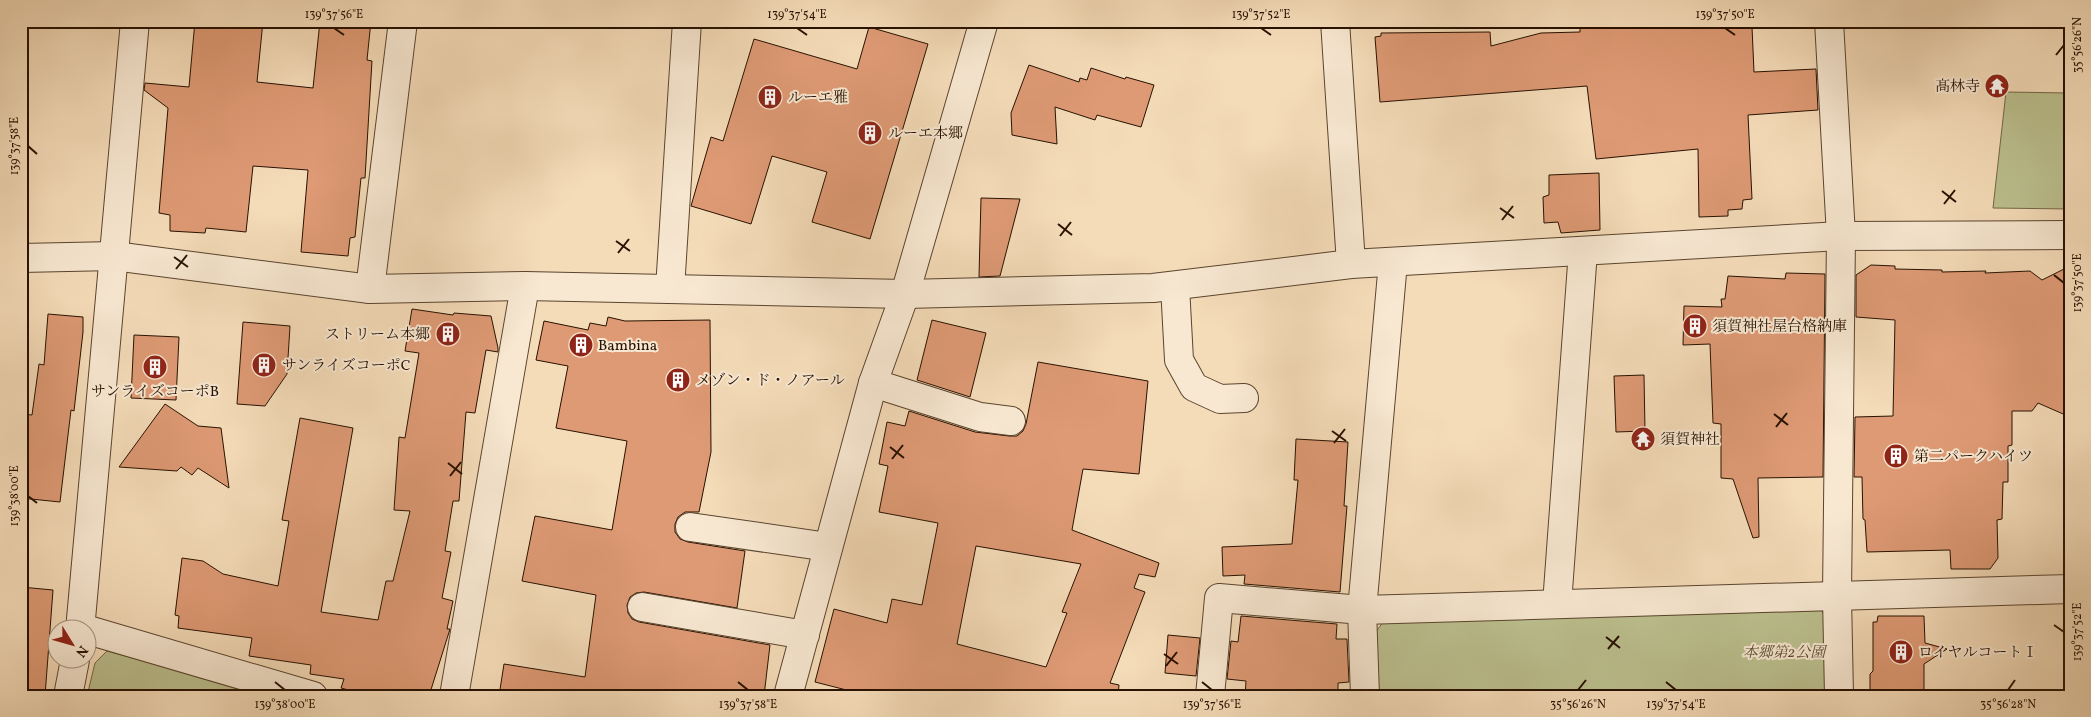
<svg xmlns="http://www.w3.org/2000/svg" width="2091" height="717" font-family="Vollkorn,'Noto Serif JP',serif">
	<rect width="100%" height="100%" fill="#f5dcb9"/>
	<filter id="stains"><feTurbulence type="fractalNoise" baseFrequency=".004" numOctaves="4"/><feColorMatrix values="0 0 0 0 .2 0 0 0 0 .09 0 0 0 0 .02 0 0 0 .5 -.17"/></filter>
	<radialGradient id="worn" r=".72"><stop offset=".6" stop-color="#630" stop-opacity="0"/><stop offset="1" stop-color="#630" stop-opacity=".3"/></radialGradient>
	<g fill="#bcc08f" stroke="#726848">
		<path d="M2006 92 2070 93V209L1993 208Z"/>
		<path d="M1819 608 1830 621 1829 696H1378L1375 633 1386 618Z"/>
		<path d="M107 651 241 687 246 693 245 696H87L95 663Z"/>
	</g>
	<g fill="#de9a75" stroke="#271100" fill-rule="evenodd">
		<path d="M195 21H263L257 82 313 88 320 21H371L367 60 372 61 365 178H361L355 237 350 238 348 256 301 252 308 170 253 166 246 232 206 228 205 233 170 231V215L159 213 168 108 144 90 145 83 189 87Z"/>
		<path d="M1631 21H1742V27H1752L1754 72 1816 69 1818 110 1748 115 1752 199 1743 200 1742 209 1728 210V216L1699 217 1698 149 1596 159 1587 86 1380 102 1375 37 1381 36V33L1490 32 1491 46 1541 33 1580 32V28Z"/>
		<path d="M869 27 928 44 870 239 812 222 827 172 772 156 751 224 691 206 711 137 723 141 754 39 857 69Z"/>
		<path d="M1029 65 1079 82 1080 78 1087 80 1091 68 1125 79 1126 77 1154 85 1141 127 1097 115 1095 120 1055 107 1057 144 1012 135 1011 113Z"/>
		<path d="M1599 173 1600 230 1561 233 1558 222 1544 223 1543 197 1549 195V175Z"/>
		<path d="M981 198 1020 199 1000 276 979 277Z"/>
		<path d="M1871 265 1895 266V269L1942 270V272L1986 271 1985 273 2030 271 2042 280 2070 266V417L2038 403 2032 411H2012V445L2008 446V482H2003L2002 519 1997 520 1998 558 1990 569H1951L1950 550 1867 552 1865 520 1863 519 1862 477H1854L1855 417 1893 416 1895 320 1856 317V275Z"/>
		<path d="M1786 273 1825 274 1823 477 1758 478 1759 537 1753 538 1733 479 1721 478V424L1713 423 1710 344 1683 345 1684 306 1722 307 1721 299H1725L1728 276 1785 279Z"/>
		<path d="M412 309 453 315 454 313 491 316 498 348V352L486 350 475 413 466 412 459 501H453L445 551 451 552 442 598 453 601 447 629H450L429 696H371L341 688 344 679 310 674 311 665 249 656 252 638 178 628 179 616 175 615 182 558 203 561 223 574 278 586 289 521 282 520 300 418 353 428 321 612 378 620 386 581H393L410 511 394 510 399 437 405 438 419 353 405 351Z"/>
		<path d="M48 314 83 317V332L74 411 71 410 60 502 21 498V414L32 415 39 364 44 365Z"/>
		<path d="M608 317 625 321 710 320 711 452 699 512H685L678 517 675 524V532L680 539 688 542 745 551 737 608 644 592 636 593 630 597 627 605 628 613 632 619 639 622 770 645 764 696 714 691V696H696L638 690 636 696H499L504 664 585 677 596 595 522 581 535 516 612 530 627 441 556 428 568 366 536 360 544 321 588 330 590 323 606 326Z"/>
		<path d="M932 320 986 333 970 397 917 380Z"/>
		<path d="M243 322 290 326 287 374 265 406 237 404Z"/>
		<path d="M134 335 179 337 176 400 131 398Z"/>
		<path d="M1038 362 1148 381 1139 474 1083 469 1072 530 1159 563 1155 577 1139 574 1134 588 1145 592 1110 683 1119 685 1118 696H870L815 682 834 609 887 623 892 599 922 605 938 523 879 512 888 466 879 464 887 422 905 426 909 411 975 432 1009 436H1017L1023 431 1026 424ZM976 546 1081 564 1062 612 1067 613 1046 667 957 644Z"/>
		<path d="M1644 375 1645 431 1616 432 1614 376Z"/>
		<path d="M165 404 198 426 221 428 229 488 198 468 192 475 181 467 177 471 119 467Z"/>
		<path d="M1296 439 1348 442 1344 506H1347L1340 592 1244 584 1245 575 1223 576 1222 547 1292 544 1298 480H1294Z"/>
		<path d="M21 587 53 590 45 696H21Z"/>
		<path d="M1241 616 1337 624 1336 639H1347L1349 682 1338 683V696H1245L1246 681 1227 679 1231 641 1238 642Z"/>
		<path d="M1878 616H1924L1925 643 1947 649 1924 664V696H1870V674L1873 671V622H1877Z"/>
		<path d="M1168 635 1200 638 1196 676 1165 673Z"/>
	</g>
	<g fill="none" stroke-linecap="round" stroke-linejoin="round">
		<defs>
			<g id="minor">
				<path d="M1335 21 1351 264"/>
				<path d="M1829 21 1841 236 1837 596 1839 696"/>
				<path d="M21 258 114 256 370 289 525 286 905 294 1153 288 1351 264 1841 236 2070 235"/>
				<path d="M1175 286 1179 360 1194 387 1220 399 1244 398"/>
				<path d="M370 289 403 21"/>
				<path d="M670 289 687 21"/>
				<path d="M873 383 980 417 1011 421"/>
				<path d="M690 527 828 547"/>
				<path d="M1557 604 1583 251"/>
				<path d="M642 607 805 635"/>
				<path d="M80 630 135 21"/>
				<path d="M88 630 313 696"/>
				<path d="M68 696 75 660"/>
				<path d="M454 696 525 286"/>
				<path d="M788 696 873 383 905 294 984 21"/>
				<path d="M1210 696 1219 598 1362 610 2070 589"/>
				<path d="M1365 696 1362 610 1393 262"/>
			</g>
		</defs>
		<use href="#minor" stroke="#5a442e" stroke-width="30"/>
		<use href="#minor" stroke="#f8e8d2" stroke-width="28"/>
	</g>
	<path fill="none" stroke="#271100" stroke-width="2" d="M334 28 344 35M797 28 807 35M1261 28 1271 35M1725 28 1735 35M2056 55 2064 45M28 146 37 154M1942 191 1956 202M1944 204 1955 190M1500 208 1514 218M1502 220 1513 206M1058 224 1072 235M1060 236 1071 222M616 241 630 251M618 253 629 239M174 257 188 267M176 269 187 255M2054 275 2064 283M1774 414 1788 425M1776 427 1787 413M1332 431 1346 441M1334 443 1345 429M890 447 904 458M892 459 903 445M448 463 462 474M450 476 461 462M28 496 37 503M2054 625 2064 632M1606 637 1620 648M1608 649 1619 636M1164 654 1178 664M1166 666 1177 652M275 682 285 690M738 682 748 690M1202 682 1212 690M1666 682 1676 690M1578 690 1586 680M2008 690 2015 680"/>
	<defs>
		<symbol id="temple-disc" viewBox="-11 -11 22 22"><circle r="9.5" fill="#8f2418" stroke="#f8e8d2"/><path d="M0-6L5-2H3V0L6.5 2.5H4V6H1.5V3h-3V6H-4V2.5H-6.5L-3 0V-2H-5Z" fill="#fff"/></symbol>
		<symbol id="building-disc" viewBox="-11 -11 22 22"><circle r="9.5" fill="#8f2418" stroke="#f8e8d2"/><path d="M-4-6H4V6H1V3H-1V6H-4ZM-2.5-4.3h1.7v1.8h-1.7ZM.8-4.3h1.7v1.8H.8ZM-2.5-1h1.7V.8h-1.7ZM.8-1h1.7V.8H.8Z" fill="#fff"/></symbol>
	</defs>
	<g fill-rule="evenodd">
		<use href="#temple-disc" x="1983" y="72" width="28" height="28"/>
		<use href="#building-disc" x="756" y="83" width="28" height="28"/>
		<use href="#building-disc" x="856" y="119" width="28" height="28"/>
		<use href="#building-disc" x="1681" y="312" width="28" height="28"/>
		<use href="#building-disc" x="434" y="320" width="28" height="28"/>
		<use href="#building-disc" x="567" y="331" width="28" height="28"/>
		<use href="#building-disc" x="250" y="351" width="28" height="28"/>
		<use href="#building-disc" x="141" y="353" width="28" height="28"/>
		<use href="#building-disc" x="664" y="366" width="28" height="28"/>
		<use href="#temple-disc" x="1629" y="425" width="28" height="28"/>
		<use href="#building-disc" x="1882" y="442" width="28" height="28"/>
		<use href="#building-disc" x="1887" y="638" width="28" height="28"/>
	</g>
	<g text-anchor="middle" stroke-width="4" stroke-linejoin="round" paint-order="stroke">
		<g font-size="15" fill="#271100" stroke="#f8e8d2" text-anchor="start">
			<text x="1980" y="91" text-anchor="end">髙林寺</text>
			<text x="788" y="102">ルーエ雅</text>
			<text x="888" y="138">ルーエ本郷</text>
			<text x="1712" y="331">須賀神社屋台格納庫</text>
			<text x="430" y="339" text-anchor="end">ストリーム本郷</text>
			<text x="598" y="350">Bambina</text>
			<text x="282" y="370">サンライズコーポC</text>
			<text x="696" y="385">メゾン・ド・ノアール</text>
			<text x="155" y="396" text-anchor="middle">サンライズコーポB</text>
			<text x="1660" y="444">須賀神社</text>
			<text x="1914" y="461">第二パークハイツ</text>
			<text x="1918" y="657">ロイヤルコートⅠ</text>
		</g>
		<g font-size="15" font-style="italic" fill="#5b4e32" stroke="#f8e8d2">
			<text x="1784" y="657">本郷第2公園</text>
		</g>
	</g>
	<rect width="2091" height="717" fill="none" stroke="#f5dcb9" stroke-width="55"/>
	<g transform="translate(72 644) rotate(127)"><circle r="24" fill="#f8e8d2" stroke="#a4927e"/>
	<path d="M0-4L9 19L0 12L-9 19Z" fill="#8f2418"/>
	<text y="-8" font-size="14" font-weight="bold" text-anchor="middle" fill="#271100">N</text>
	</g>
	<rect x="28" y="28" width="2036" height="662" fill="none" stroke="#271100" stroke-width="2"/>
	<g font-size="12" text-anchor="middle" fill="#271100">
		<text x="334" y="18">139°37'56"E</text>
		<text x="797" y="18">139°37'54"E</text>
		<text x="1261" y="18">139°37'52"E</text>
		<text x="1725" y="18">139°37'50"E</text>
		<text transform="translate(2077 45) rotate(-90)" y="4">35°56'26"N</text>
		<text transform="translate(14 146) rotate(-90)" y="4">139°37'58"E</text>
		<text transform="translate(2077 283) rotate(-90)" y="4">139°37'50"E</text>
		<text transform="translate(14 496) rotate(-90)" y="4">139°38'00"E</text>
		<text transform="translate(2077 632) rotate(-90)" y="4">139°37'52"E</text>
		<text x="285" y="708">139°38'00"E</text>
		<text x="748" y="708">139°37'58"E</text>
		<text x="1212" y="708">139°37'56"E</text>
		<text x="1578" y="708">35°56'26"N</text>
		<text x="1676" y="708">139°37'54"E</text>
		<text x="2008" y="708">35°56'28"N</text>
	</g>
	<rect width="100%" height="100%" filter="url(#stains)"/>
	<rect width="100%" height="100%" fill="url(#worn)"/>
</svg>
